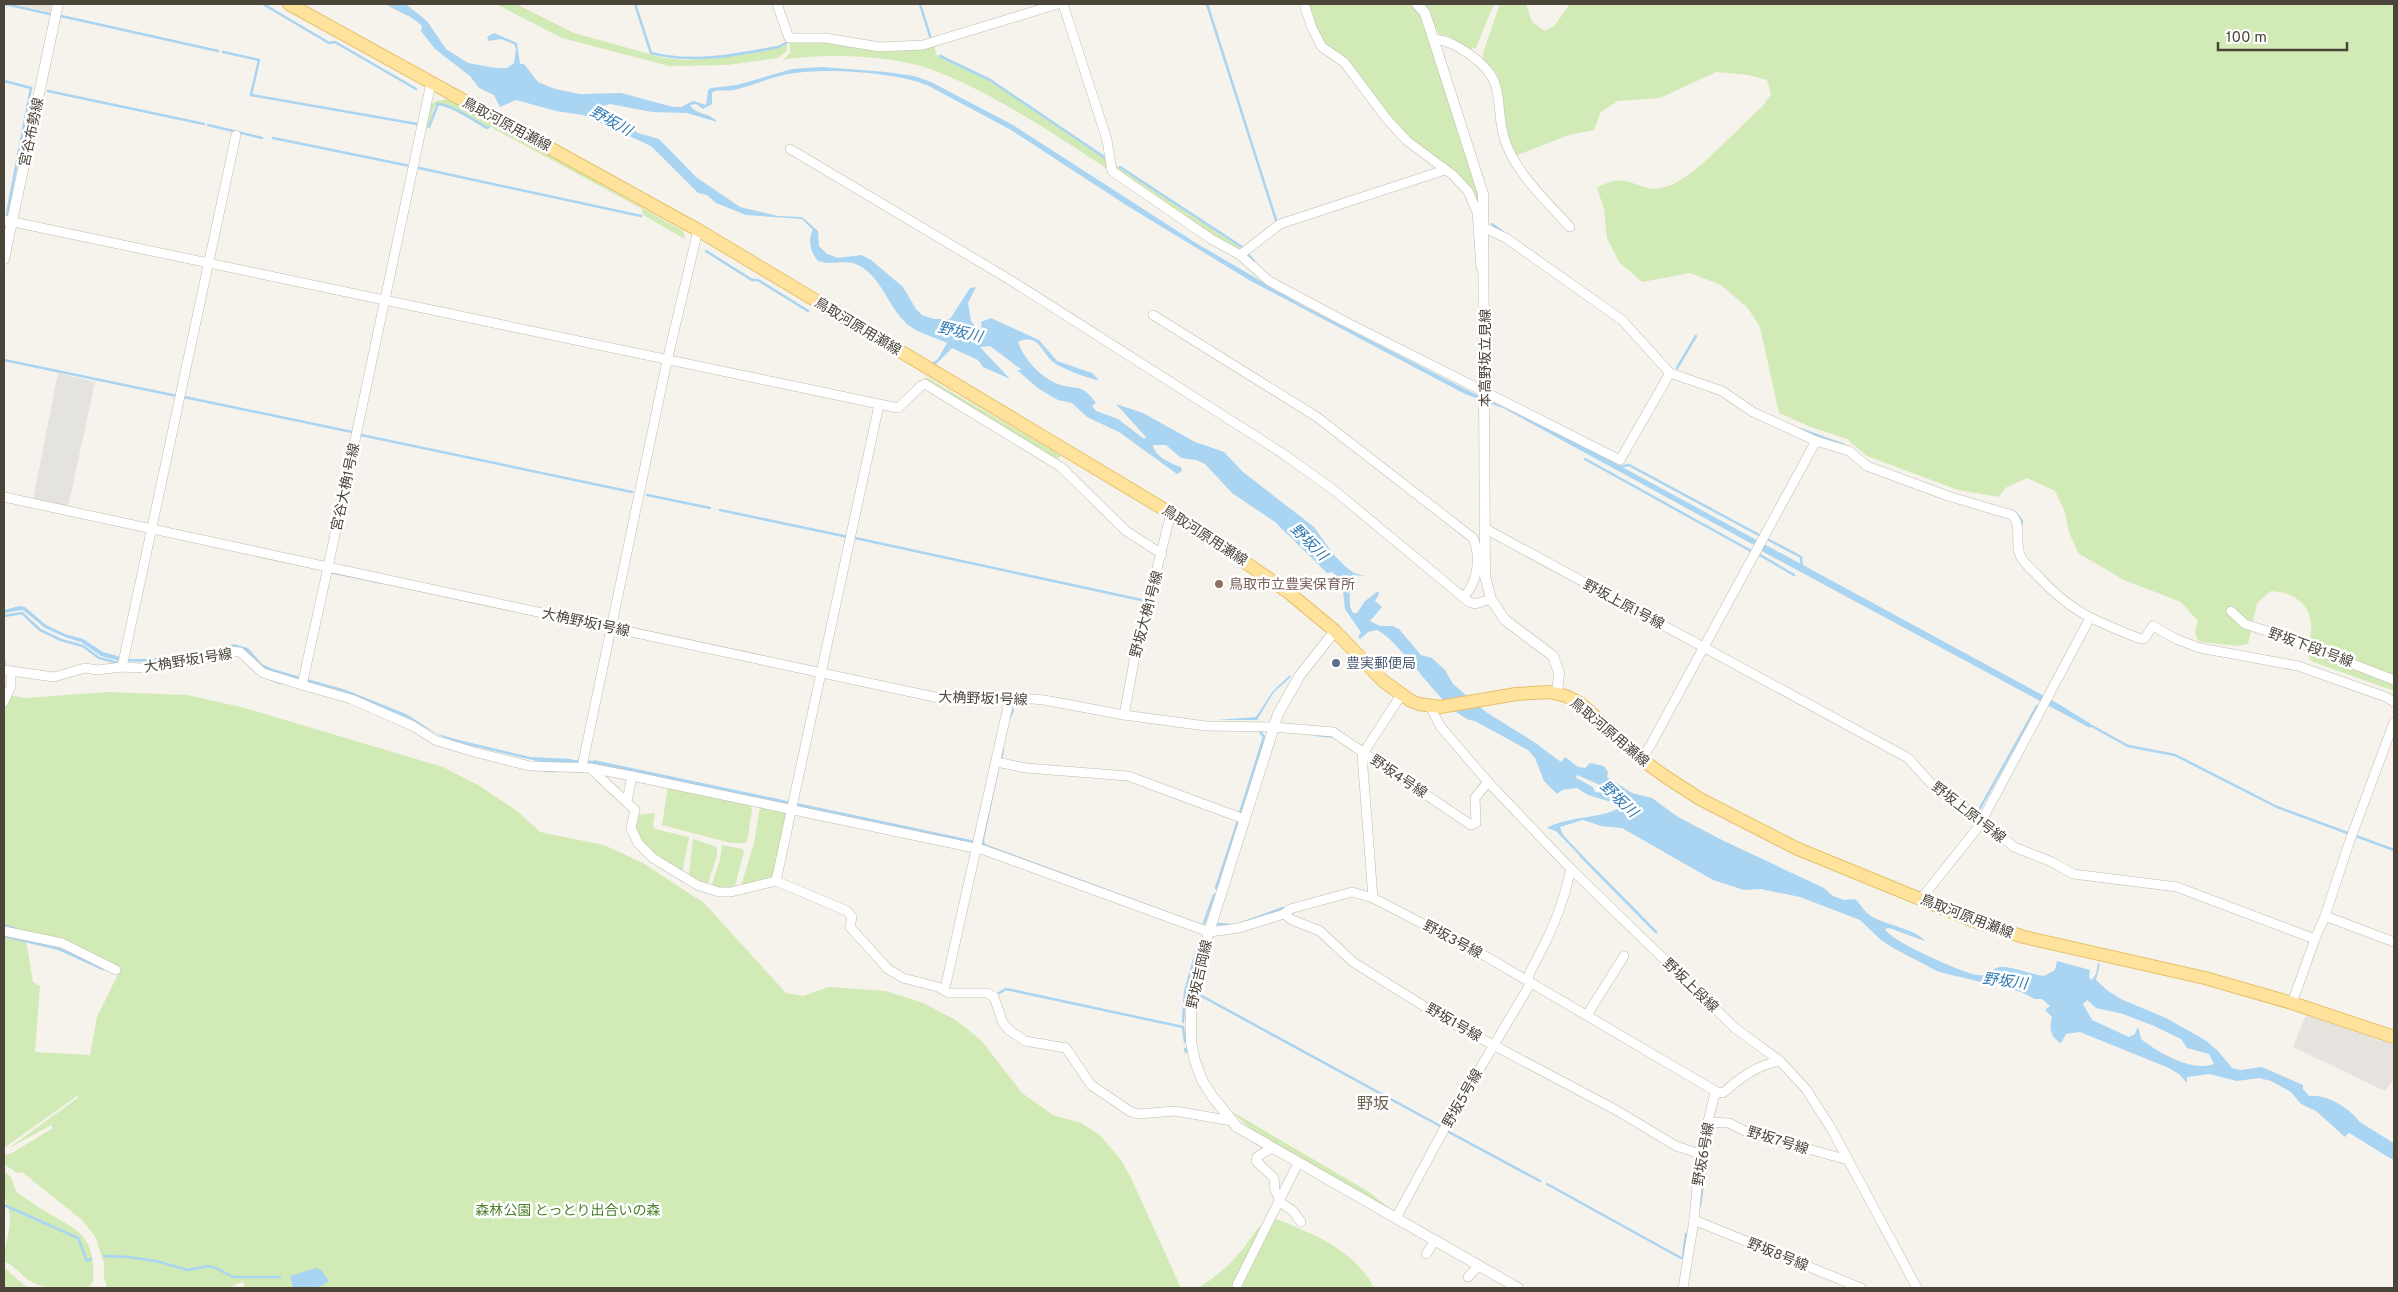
<svg xmlns="http://www.w3.org/2000/svg" width="2398" height="1292" font-family="Overpass,'Noto Sans JP',sans-serif">
	<rect width="100%" height="100%" fill="#f6f3ec"/>
	<path fill="#eae5da" d="M13 4H53L51 12Z"/>
	<path fill="#e6e2dd" d="M2306 1015 2394 1045V1079L2385 1091 2293 1047Z"/>
	<g fill="#d2eab5">
		<path d="M496 4H516L574 33 664 58 686 60 721 57 787 44V51L778 58 727 65 669 66 562 38Z"/>
		<path d="M1306 4H1412L1420 14 1477 185 1481 208 1474 199 1412 143 1323 44Z"/>
		<path d="M1424 4H1494L1476 48 1468 49 1451 38 1439 34Z"/>
		<path d="M1500 4H1526L1532 22 1545 31 1555 25 1570 4H2394V691L2311 661C2304 647 2313 636 2311 622 2308 601 2290 592 2271 591L2257 603 2248 644 2238 646 2200 642C2193 635 2195 630 2198 621L2181 602 2124 580 2078 553 2069 532 2065 512 2055 491 2027 478 2005 488 1999 497 1958 490 1867 456 1847 439 1811 427 1779 413 1760 327 1748 308 1721 285 1690 273 1642 282 1619 262 1607 238 1604 209 1597 188C1629 169 1635 193 1662 188 1693 182 1736 128 1762 107L1771 94 1767 80 1749 75 1716 72 1660 98 1618 101 1601 112 1594 130 1569 135 1515 156 1512 154 1497 74 1483 58V53Z"/>
		<path d="M790 41 934 45 936 54 941 58 990 81 1109 161V170C1055 134 990 91 930 69 890 55 824 53 783 60L790 53Z"/>
		<path d="M449 99 683 231 685 239 643 215 642 209 489 126 487 127C474 121 451 103 438 104L434 107 429 127 425 129 430 105 436 101Z"/>
		<path d="M1114 164 1243 249 1238 252 1117 173Z"/>
		<path d="M926 377 1046 447 1061 456 1057 459 927 382 918 386Z"/>
		<path d="M107 692 187 695 241 707 443 767 478 785 517 811 540 832 604 845 643 863 704 903 786 993 803 996 829 987 886 991 923 1003 954 1019 981 1040 1022 1093 1053 1115 1081 1123 1100 1135 1121 1160 1131 1178 1181 1288H244V1282L236 1284 230 1288H107L104 1277V1263L95 1236 82 1220 22 1172 17 1173 4 1164V1155L12 1153 53 1128 51 1125 6 1150 79 1097 77 1096 4 1148V934L26 940 33 982 40 986 35 1052 90 1055 97 1017 120 970 96 956 4 927V704L9 695 26 698Z"/>
		<path d="M668 786 751 805 752 810 747 843H731L662 825Z"/>
		<path d="M760 807 787 811 774 878 740 889 754 843Z"/>
		<path d="M655 813 653 825 655 829 689 837 682 873C662 861 626 843 638 815Z"/>
		<path d="M693 839 717 847V856L707 886 691 878 689 873Z"/>
		<path d="M722 845 742 849 744 852 734 889 711 887 720 860Z"/>
		<path d="M1231 1111 1369 1192 1393 1211 1252 1130Z"/>
		<path d="M4 1171C16 1180 11 1185 18 1193 22 1197 29 1200 34 1204 70 1229 97 1228 93 1282L88 1288C76 1290 47 1289 36 1284 25 1280 17 1267 4 1261 4 1246 10 1234 10 1218 10 1210 6 1203 4 1195 3 1188 4 1179 4 1171Z"/>
		<path d="M1274 1218C1311 1233 1356 1250 1374 1288H1197C1215 1279 1228 1266 1242 1250 1255 1235 1253 1227 1274 1218Z"/>
		<path d="M4 1267 24 1285 31 1288H4Z"/>
	</g>
	<path fill="#e5e3e0" d="M58 373 95 382 68 507 33 500Z"/>
	<g fill="#a9d4f2" fill-rule="evenodd">
		<path d="M385 4 407 5 427 21 446 49 468 63 496 68H507L514 63 516 49 514 44 501 39 489 41 487 37 494 33 517 43 520 64H524L538 82 555 89 580 94 621 93 673 107H681L693 101 706 105 708 90 711 88 737 85 792 69 822 67 886 72 914 76 931 82 1013 125 1196 243 1302 305 1465 389 1565 436 2057 703 2091 724 2090 728 1756 548 1754 545 1505 409 1465 394 1249 280 1126 205 1011 130 927 85C895 72 828 68 794 73 773 76 754 85 734 90 727 92 718 88 712 93V104L703 109 696 104 690 105C695 115 712 113 717 122L687 113 652 112 610 104 603 106 605 110 638 133 659 139 696 177 740 207 778 216 802 217 818 231 819 246 827 254 838 258 861 255 871 260 903 287 916 309 922 315 934 319H950L970 288 976 287 968 303 971 321 976 327 982 328 981 322 991 318 1039 340 1057 361 1092 373 1099 380C1091 380 1058 367 1052 361 1041 351 1038 333 1018 342 1024 359 1041 378 1058 384 1077 391 1081 382 1096 403L1092 406 1096 411 1118 419 1144 439 1146 437 1116 404 1143 413 1195 442 1224 452 1243 472 1314 527 1333 554 1346 567 1354 573 1365 576 1353 575 1349 579 1350 607 1353 613H1357L1365 601 1378 591 1379 594 1375 601 1382 607 1370 621 1380 626H1393L1399 629 1421 655 1432 658 1445 670 1453 684 1486 712 1534 742 1561 762 1565 757 1578 767 1585 768 1590 763 1604 766 1608 772 1607 777 1632 793 1652 798 1678 817 1724 841 1824 888 1833 896 1844 900 1855 899C1861 904 1864 912 1871 916 1885 925 1916 929 1925 941L1889 928 1885 929C1890 941 1963 973 1977 975 1990 977 1991 967 2002 967 2015 967 2030 974 2044 976L2055 970 2057 961 2090 970 2089 978 2092 980 2096 974 2098 963 2100 964 2096 980 2108 991 2123 1000 2166 1018 2205 1040 2218 1051 2232 1068 2241 1070 2262 1067 2303 1085V1089L2309 1096C2326 1094 2348 1107 2359 1121L2345 1137 2316 1111 2301 1104 2291 1092 2271 1081 2259 1078 2237 1081 2209 1074 2187 1077V1083L2179 1074 2169 1068 2080 1032 2066 1034 2061 1043C2050 1037 2049 1028 2052 1017L2045 1010 2050 1006 2042 999H2035L2021 992 1998 986 1939 972 1895 949 1881 940 1860 920 1800 897 1761 889 1744 890 1713 880 1622 828 1601 826 1583 820 1560 827 1563 835 1582 855 1581 857 1556 831 1547 828C1565 817 1601 818 1617 809L1615 803 1588 795 1577 788 1562 790 1557 794 1544 781 1535 758 1528 750 1475 721C1445 718 1406 645 1377 630L1368 632 1360 639 1358 637 1361 633 1360 631 1345 609 1343 591 1333 572 1327 573 1275 522 1232 493 1205 464 1196 460 1181 458 1166 445H1153C1154 456 1171 464 1181 467L1182 471 1177 474 1119 432 1087 417 1072 403 1058 400 1039 389 1017 370H1022L990 346 980 347 1010 379 983 367 978 360 952 348 935 365 932 363 938 359 947 343C933 336 914 333 903 320 887 303 881 278 860 266 847 258 832 266 818 261 811 253 807 240 813 230L802 219 746 215 716 203 707 195 698 193 651 146 583 115 556 111 516 100 500 107 494 95 479 88 470 76 435 49 421 31 422 26C411 15 398 12 385 4ZM1577 775 1600 785 1604 793 1595 792 1593 787 1576 778ZM2087 1000 2096 1008 2123 1014 2154 1026 2181 1039 2187 1048 2209 1054 2214 1064C2191 1072 2159 1053 2141 1039L2139 1029 2137 1028 2135 1034 2129 1037 2092 1020 2083 1004Z"/>
		<path d="M19 606 25 607 46 625 65 634 83 639 103 652 128 659H152L174 655H194L234 644 248 648 262 664 273 669 346 690 406 714 436 733 451 738 530 757 572 759V762H541L451 741 405 717 344 692 272 672 260 666 245 650 240 647H229L194 658 176 657 151 662 120 661 101 656 81 642 65 637 45 628 23 610 4 613V610Z"/>
		<path d="M1290 675 1291 677 1274 692 1257 720H1217L1256 717 1273 691Z"/>
		<path d="M594 760 976 841 998 765H1000L984 840 985 844 1204 925 984 846 590 763Z"/>
		<path d="M316 1268 322 1271 329 1281C319 1290 305 1288 293 1288L290 1276Z"/>
	</g>
	<g fill="none" stroke-linecap="round" stroke-linejoin="round">
		<g stroke="#a9d4f2" stroke-width="2.5">
			<path d="M5 4 50 14"/>
			<path d="M263 4 329 43 335 42 416 89"/>
			<path d="M635 4 651 53C693 64 736 55 778 47L786 43"/>
			<path d="M920 4 931 39"/>
			<path d="M1207 4 1276 220"/>
			<path d="M61 16 218 51"/>
			<path d="M223 52 259 60 251 95 417 124"/>
			<path d="M940 56 990 80 1107 159"/>
			<path d="M4 81 31 88 7 214"/>
			<path d="M48 91 204 124"/>
			<path d="M208 125 262 138"/>
			<path d="M429 127 438 104C450 104 475 121 487 128L489 127"/>
			<path d="M273 138 410 166"/>
			<path d="M1120 167 1242 247"/>
			<path d="M419 168 641 216"/>
			<path d="M1492 224 1504 233"/>
			<path d="M706 251 752 280H758L808 311"/>
			<path d="M1248 254 1254 261"/>
			<path d="M4 360 177 396"/>
			<path d="M1677 368 1696 336"/>
			<path d="M184 397 352 432"/>
			<path d="M1800 429 1844 445"/>
			<path d="M361 435 632 492"/>
			<path d="M1585 459 1751 551"/>
			<path d="M1618 467 1629 465 1759 535"/>
			<path d="M647 495 710 508"/>
			<path d="M720 510 848 537"/>
			<path d="M2015 512 2022 521 2020 531"/>
			<path d="M855 538 1146 601"/>
			<path d="M1769 540 1801 557 1802 568"/>
			<path d="M1760 555 1794 575"/>
			<path d="M330 572 384 583"/>
			<path d="M4 616 22 613 40 630 61 640 83 646 99 658 118 663"/>
			<path d="M4 661 5 666"/>
			<path d="M270 679 281 683"/>
			<path d="M949 702 968 703"/>
			<path d="M1009 719 1013 710"/>
			<path d="M2090 725 2128 746 2175 755 2277 807 2394 850"/>
			<path d="M1317 735 1334 737"/>
			<path d="M1001 760 1003 749"/>
			<path d="M569 761 591 762"/>
			<path d="M546 771H558"/>
			<path d="M1979 810 2037 706"/>
			<path d="M1240 813 1264 737 1259 730"/>
			<path d="M1580 855 1656 932"/>
			<path d="M1216 888 1238 821"/>
			<path d="M1204 923 1214 895"/>
			<path d="M1242 923 1283 908"/>
			<path d="M1218 924 1232 925"/>
			<path d="M4 925 15 929"/>
			<path d="M4 936 59 949 103 969"/>
			<path d="M999 993 1006 989 1183 1027 1185 1042"/>
			<path d="M1198 994 1442 1127"/>
			<path d="M1183 1022 1185 992 1199 942"/>
			<path d="M1185 1049 1186 1052"/>
			<path d="M1447 1131 1540 1181"/>
			<path d="M1547 1184 1681 1258"/>
			<path d="M4 1205 78 1238 87 1261 91 1259"/>
			<path d="M1700 1205 1708 1151"/>
			<path d="M104 1256 128 1257 156 1261 188 1270 208 1266 216 1268 233 1277H280"/>
			<path d="M1683 1258 1686 1234"/>
		</g>
		<path stroke="#a9d4f2" stroke-width="15" d="M2336 1116 2394 1152"/>
		<defs>
			<g id="minor">
				<path d="M777 4 789 38H825L880 47 923 45 1058 4"/>
				<path d="M1063 4 1107 140 1112 171 1211 239 1240 255 1269 281 1342 320 1620 460 1670 373"/>
				<path d="M1304 4 1312 28 1322 47 1344 62 1386 118 1407 141 1453 175 1468 191 1477 212 1481 267"/>
				<path d="M1435 39C1449 41 1457 46 1469 54 1512 83 1491 107 1507 146 1520 177 1547 202 1570 227"/>
				<path d="M790 149 1012 281 1282 453 1335 491 1469 602 1475 604 1491 599"/>
				<path d="M4 220 898 408 921 386 925 384 1061 467 1126 531 1162 554"/>
				<path d="M1485 228 1506 238 1622 320 1670 373 1722 391 1753 412 1816 441 1849 451 1867 466 1948 496 2012 515C2023 526 2013 545 2022 559 2026 565 2032 570 2038 576 2071 612 2093 620 2138 638L2144 639 2153 626 2176 639 2200 648 2298 666 2386 697 2394 702"/>
				<path d="M1240 255 1280 224 1445 170"/>
				<path d="M1153 315 1317 417 1473 538C1481 557 1478 583 1463 597"/>
				<path d="M4 497 328 567 431 83"/>
				<path d="M1484 528 1908 758 1937 790 1982 819 2014 847 2052 862 2073 874 2177 887 2315 939 2325 916 2394 942"/>
				<path d="M2231 611 2245 624 2279 635 2394 680"/>
				<path d="M122 667 236 135"/>
				<path d="M4 670 54 677 85 668 97 670 122 667 142 668 171 662H194L230 651 240 652 263 673 302 685 328 567 939 698 1010 697 1044 700 1124 715 1206 726 1273 727 1333 732 1471 825 1476 823 1475 798 1488 782"/>
				<path d="M302 685 351 699 413 726 435 740 474 752 530 766 590 768 632 776 984 850 1209 932 1239 928 1284 914 1292 920 1320 931 1353 962 1448 1021 1616 1110 1676 1146 1700 1154"/>
				<path d="M1401 695 1362 755 1373 898 1487 957 1717 1092"/>
				<path d="M4 702 11 686V671"/>
				<path d="M1430 706 1440 726 1488 782 1571 869 1735 1028 1780 1061 1806 1089 1831 1128 1917 1288"/>
				<path d="M1124 715 1135 656 1171 513"/>
				<path d="M1641 759 1650 746 1816 441"/>
				<path d="M996 762 1026 768 1128 776 1244 819"/>
				<path d="M582 767 667 361 698 230"/>
				<path d="M591 769 635 810 631 828 638 843 653 858 697 885 719 892H731L776 881 847 911 852 917 850 927 888 969 903 978 938 987 949 993H987L994 997 1003 1023 1009 1030 1025 1041 1066 1048 1091 1085 1131 1112 1138 1114 1175 1111 1232 1121"/>
				<path d="M627 801 632 776"/>
				<path d="M776 881 879 405"/>
				<path d="M1921 899 1979 826 2090 618"/>
				<path d="M1284 914 1290 909 1352 892 1373 898"/>
				<path d="M2325 916 2349 843 2394 722"/>
				<path d="M4 931 62 943 116 970"/>
				<path d="M946 984 1010 697"/>
				<path d="M2292 1003 2315 939"/>
				<path d="M1587 1015 1624 956"/>
				<path d="M1708 1122 1729 1123 1747 1132 1848 1160"/>
				<path d="M1271 1148 1257 1157 1256 1161 1274 1178 1275 1191 1280 1198"/>
				<path d="M1278 1201 1293 1211 1301 1222"/>
				<path d="M1396 1218 1447 1124 1529 986C1526 975 1533 967 1538 957 1554 928 1564 901 1571 869"/>
				<path d="M1694 1220 1861 1288"/>
				<path d="M1426 1254 1435 1241"/>
				<path d="M1468 1277 1479 1265"/>
				<path d="M1237 1285 1298 1163"/>
				<path d="M1683 1288 1694 1220 1700 1154 1714 1097 1717 1092 1723 1093C1740 1078 1757 1065 1780 1061"/>
			</g>
			<g id="tertiary">
				<path d="M1417 4 1425 13 1483 194 1485 576 1491 599 1505 620 1553 656 1559 673 1557 693"/>
				<path d="M4 259 58 4"/>
				<path d="M1335 631 1300 675 1278 714 1209 932 1191 1001V1042L1195 1061 1202 1080 1212 1096 1237 1127 1518 1288"/>
			</g>
			<path id="primary" d="M289 4 698 230 1197 529 1288 592 1335 631 1383 681 1411 701 1419 704 1440 707 1516 694 1549 692 1566 696 1580 703 1641 759 1666 777 1700 799 1798 849 1974 921 2024 937 2205 978 2292 1003 2394 1037"/>
		</defs>
		<use href="#minor" stroke="#c2bbae" stroke-width="10"/>
		<use href="#tertiary" stroke="#c2bbae" stroke-width="11"/>
		<use href="#primary" stroke="#e6c16a" stroke-width="14"/>
		<use href="#minor" stroke="#fff" stroke-width="9"/>
		<use href="#tertiary" stroke="#fff" stroke-width="10"/>
		<use href="#primary" stroke="#ffe39c" stroke-width="12"/>
	</g>
	<circle fill="#8d6e63" stroke="#fff" stroke-width="2" cx="1219" cy="584" r="5"/>
	<circle fill="#5c6f8a" stroke="#fff" stroke-width="2" cx="1336" cy="663" r="5"/>
	<g text-anchor="middle" stroke-width="5" stroke-linejoin="round" paint-order="stroke">
		<g font-size="14" fill="#4b4439" stroke="#fff">
			<text transform="translate(507 124) rotate(28)" y="5">鳥取河原用瀬線</text>
			<text transform="translate(31 132) rotate(-78)" y="5">宮谷布勢線</text>
			<text transform="translate(858 326) rotate(31)" y="5">鳥取河原用瀬線</text>
			<text transform="translate(1485 358) rotate(-90)" y="5">本高野坂立見線</text>
			<text transform="translate(345 487) rotate(-78)" y="5">宮谷大桷1号線</text>
			<text transform="translate(1205 535) rotate(33)" y="5">鳥取河原用瀬線</text>
			<text transform="translate(1624 604) rotate(28)" y="5">野坂上原1号線</text>
			<text transform="translate(1146 614) rotate(-75)" y="5">野坂大桷1号線</text>
			<text transform="translate(586 622) rotate(12)" y="5">大桷野坂1号線</text>
			<text transform="translate(2311 647) rotate(20)" y="5">野坂下段1号線</text>
			<text transform="translate(188 660) rotate(-9)" y="5">大桷野坂1号線</text>
			<text transform="translate(983 698) rotate(2)" y="5">大桷野坂1号線</text>
			<text transform="translate(1610 732) rotate(40)" y="5">鳥取河原用瀬線</text>
			<text transform="translate(1399 776) rotate(34)" y="5">野坂4号線</text>
			<text transform="translate(1969 812) rotate(38)" y="5">野坂上原1号線</text>
			<text transform="translate(1967 916) rotate(21)" y="5">鳥取河原用瀬線</text>
			<text transform="translate(1453 939) rotate(28)" y="5">野坂3号線</text>
			<text transform="translate(1199 974) rotate(-77)" y="5">野坂吉岡線</text>
			<text transform="translate(1691 985) rotate(44)" y="5">野坂上段線</text>
			<text transform="translate(1454 1022) rotate(30)" y="5">野坂1号線</text>
			<text transform="translate(1462 1098) rotate(-60)" y="5">野坂5号線</text>
			<text transform="translate(1778 1140) rotate(17)" y="5">野坂7号線</text>
			<text transform="translate(1703 1154) rotate(-80)" y="5">野坂6号線</text>
			<text transform="translate(1778 1254) rotate(22)" y="5">野坂8号線</text>
		</g>
		<g font-size="14" fill="#785e54" stroke="#fff" text-anchor="start">
			<text x="1229" y="589">鳥取市立豊実保育所</text>
		</g>
		<g font-size="14" fill="#4e5e75" stroke="#fff" text-anchor="start">
			<text x="1346" y="668">豊実郵便局</text>
		</g>
		<g font-size="14" fill="#4a7f2a" stroke="#fff">
			<text x="568" y="1215">森林公園 とっとり出合いの森</text>
		</g>
		<g font-size="15" font-style="italic" fill="#2e7ab2" stroke="#fff">
			<text transform="translate(611 121) rotate(29)" y="5">野坂川</text>
			<text transform="translate(960 332) rotate(13)" y="5">野坂川</text>
			<text transform="translate(1309 542) rotate(45)" y="5">野坂川</text>
			<text transform="translate(1619 799) rotate(43)" y="5">野坂川</text>
			<text transform="translate(2005 981) rotate(7)" y="5">野坂川</text>
		</g>
		<g font-size="16" fill="#6e6250" stroke="#fff">
			<text x="1373" y="1109">野坂</text>
		</g>
	</g>
	<rect width="2398" height="1292" fill="none" stroke="#4b4439" stroke-width="10"/>
	<path d="M2218 42v8h129v-8" fill="none" stroke="#4b4439" stroke-width="2.5"/>
	<text x="2226" y="42" font-size="15" fill="#4b4439" stroke="#ffffff" stroke-width="4" paint-order="stroke">100 m</text>
</svg>
